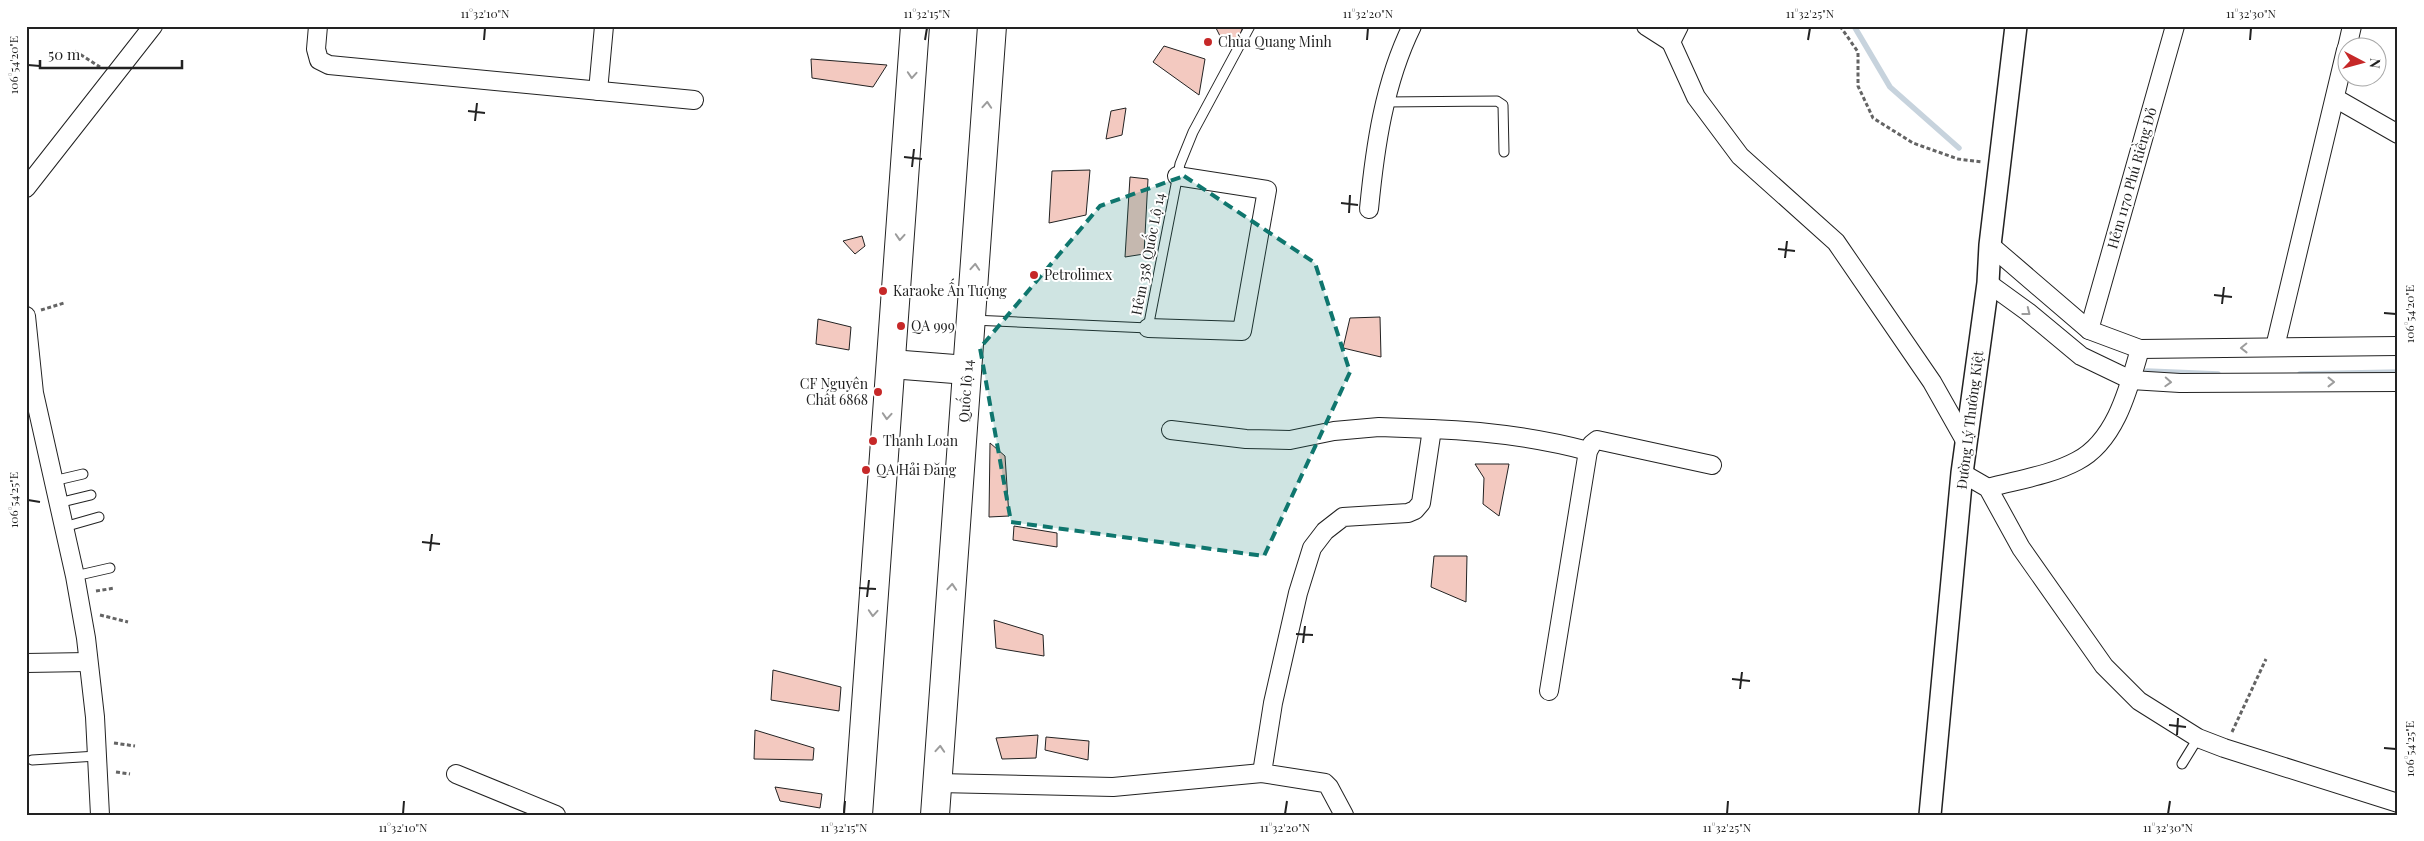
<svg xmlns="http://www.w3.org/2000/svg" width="2424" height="841" font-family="'Playfair Display',serif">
	<rect width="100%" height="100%" fill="#fff"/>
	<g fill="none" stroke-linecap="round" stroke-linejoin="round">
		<g stroke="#c7d3dd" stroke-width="5.5">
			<path d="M1854 26 1890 87 1959 148"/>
			<path d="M2147 371 2218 374"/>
			<path d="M2300 374 2398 372"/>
		</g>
	</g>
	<g fill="#f3c9c0" stroke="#222">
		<path d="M1215 26H1243L1238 42 1220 36Z"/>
		<path d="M1164 46 1205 59 1199 95 1153 62Z"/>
		<path d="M811 59 887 65 873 87 812 78Z"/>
		<path d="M1126 108 1122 135 1106 139 1111 111Z"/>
		<path d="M1090 170 1086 215 1049 223 1052 171Z"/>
		<path d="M1130 177 1148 179 1144 254 1125 257Z"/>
		<path d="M862 236 865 246 855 254 843 241Z"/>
		<path d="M1380 317 1381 357 1343 348 1350 318Z"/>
		<path d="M818 319 851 327 849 350 816 344Z"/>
		<path d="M990 443 1005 456 1009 516 989 517Z"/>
		<path d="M1475 464H1509L1499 516 1483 504 1484 478Z"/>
		<path d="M1014 526 1057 533V547L1013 540Z"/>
		<path d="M1434 556H1467L1466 602 1431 587Z"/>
		<path d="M994 620 1043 635 1044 656 996 648Z"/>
		<path d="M773 670 841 687 839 711 771 700Z"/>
		<path d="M755 730 814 748 813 760 754 759Z"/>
		<path d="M1038 735 1036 758 1002 759 996 738Z"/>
		<path d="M1046 737 1089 741 1088 760 1045 750Z"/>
		<path d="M775 787 822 794 820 808 780 801Z"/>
	</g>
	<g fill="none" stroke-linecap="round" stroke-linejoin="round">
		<defs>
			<g id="service">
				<path d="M1384 102 1497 101 1503 105 1504 152"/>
				<path d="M972 320 1148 328 1180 164 1193 132 1250 26"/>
				<path d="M53 481 83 474"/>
				<path d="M58 503 91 495"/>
				<path d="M64 527 99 517"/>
				<path d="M75 576 110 568"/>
				<path d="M32 760 97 756"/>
				<path d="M2182 764 2198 738"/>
			</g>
			<g id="minor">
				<path d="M318 26 316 49 319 60 329 65 694 100"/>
				<path d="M1646 26 1671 42"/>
				<path d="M1679 26 1671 42 1696 97 1740 156 1836 242 1932 382 1967 444"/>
				<path d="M2347 48 2352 26"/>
				<path d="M598 91 604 26"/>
				<path d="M2335 98 2398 134"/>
				<path d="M26 188 153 26"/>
				<path d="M1369 209C1375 147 1384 83 1412 26"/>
				<path d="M1990 245 2089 330 2140 349 2398 346"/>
				<path d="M1988 283 2028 312 2081 356 2131 380 2180 383 2398 382"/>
				<path d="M26 316 34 393 75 576 86 638 95 717 100 815"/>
				<path d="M1148 328 1242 331 1267 190 1177 176"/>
				<path d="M2089 330 2175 26"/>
				<path d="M2275 347 2346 50"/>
				<path d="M1171 430 1246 439 1290 440 1334 431 1379 427 1432 429"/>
				<path d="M1962 473 1988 488 2021 548 2104 666 2139 701 2198 738 2224 748 2398 803"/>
				<path d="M1988 488C2017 480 2051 475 2077 461 2116 441 2129 387 2140 349"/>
				<path d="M26 663 88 662"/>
				<path d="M1549 691 1588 451 1592 444 1597 440 1712 465"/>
				<path d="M456 774 556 815"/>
				<path d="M938 783 1113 787 1262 773"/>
				<path d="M1344 815 1329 787 1325 783 1262 773 1273 703 1298 593 1312 548 1325 531 1343 517 1408 513 1415 510 1421 503 1432 429C1487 431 1535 437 1588 451"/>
			</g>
			<path id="tertiary" d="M1930 815 1962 473 1988 283 1990 245 2016 26"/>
			<g id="trunk">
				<path d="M891 364 967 370"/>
				<path d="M858 815 915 26"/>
				<path d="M935 815 992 26"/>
			</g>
		</defs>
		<use href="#service" stroke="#222" stroke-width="11"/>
		<use href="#minor" stroke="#222" stroke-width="20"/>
		<use href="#tertiary" stroke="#222" stroke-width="24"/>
		<use href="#trunk" stroke="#222" stroke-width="30"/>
		<g stroke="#646464" stroke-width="3" stroke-dasharray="4 2.5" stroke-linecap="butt">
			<path d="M1840 26 1858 52V86L1873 118 1913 143 1958 159 1982 162"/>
			<path d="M75 51 100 67"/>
			<path d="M41 310 64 303"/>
			<path d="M96 591 115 588"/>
			<path d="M100 615 128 622"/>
			<path d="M2232 732 2266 659"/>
			<path d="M114 743 135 746"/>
			<path d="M116 772 130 774"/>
		</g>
		<use href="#service" stroke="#fff" stroke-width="9"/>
		<use href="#minor" stroke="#fff" stroke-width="18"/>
		<use href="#tertiary" stroke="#fff" stroke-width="21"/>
		<use href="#trunk" stroke="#fff" stroke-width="28"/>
	</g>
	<defs><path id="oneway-chevron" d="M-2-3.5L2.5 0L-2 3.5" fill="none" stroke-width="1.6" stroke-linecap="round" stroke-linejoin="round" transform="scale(1.25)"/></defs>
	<g stroke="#9c9c9c">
		<use href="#oneway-chevron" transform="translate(912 75) rotate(94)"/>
		<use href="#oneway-chevron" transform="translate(987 105) rotate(-86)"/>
		<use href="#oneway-chevron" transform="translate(900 237) rotate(94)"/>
		<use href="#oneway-chevron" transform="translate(975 267) rotate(-86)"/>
		<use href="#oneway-chevron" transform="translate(2027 312) rotate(38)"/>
		<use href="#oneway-chevron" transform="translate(2244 348) rotate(179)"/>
		<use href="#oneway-chevron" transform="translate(2168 382) rotate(3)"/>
		<use href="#oneway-chevron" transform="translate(2331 382)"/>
		<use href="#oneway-chevron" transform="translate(887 416) rotate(94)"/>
		<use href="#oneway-chevron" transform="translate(952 587) rotate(-86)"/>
		<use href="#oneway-chevron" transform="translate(873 613) rotate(94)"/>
		<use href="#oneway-chevron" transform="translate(940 749) rotate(-86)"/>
	</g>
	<path fill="#0f766e" fill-opacity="0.2" stroke="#0f766e" stroke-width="4" stroke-dasharray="10 6" stroke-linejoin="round" d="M1184 176 1315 263 1350 372 1264 556 1011 522 980 348 1100 206Z"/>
	<path fill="none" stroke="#222" stroke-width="2" d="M484 40 485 28M925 40 927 28M1367 40 1368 28M1808 40 1810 28M2250 40 2251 28M28 65 40 66M468 111 485 113M475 121 477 103M904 157 922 159M912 167 914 149M1341 203 1358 205M1349 213 1350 195M1778 249 1795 251M1785 258 1787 241M2214 295 2232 297M2222 304 2224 287M2384 313 2396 314M28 500 40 502M422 542 440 544M430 551 432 534M859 588 876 589M867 597 869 580M1296 634 1313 635M1303 643 1305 626M1732 679 1750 681M1740 689 1742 672M2169 725 2186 727M2177 735 2178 718M2384 748 2396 749M403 814 404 801M844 814 845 801M1285 814 1287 801M1727 814 1728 801M2168 814 2170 801"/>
	<g fill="#c62828" stroke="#fff" stroke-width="2">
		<circle cx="1208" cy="42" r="5"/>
		<circle cx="1034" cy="275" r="5"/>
		<circle cx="883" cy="291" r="5"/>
		<circle cx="901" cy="326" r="5"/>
		<circle cx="878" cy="392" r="5"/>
		<circle cx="873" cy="441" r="5"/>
		<circle cx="866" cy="470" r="5"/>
	</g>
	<g text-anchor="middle" stroke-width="4" stroke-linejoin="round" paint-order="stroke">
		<g font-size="14" fill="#222" stroke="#fff" text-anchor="start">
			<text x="1218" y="47">Chùa Quang Minh</text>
			<text x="1044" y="280">Petrolimex</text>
			<text x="893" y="296">Karaoke Ấn Tượng</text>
			<text x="911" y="331">QA 999</text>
			<text x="868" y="389" text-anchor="end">CF Nguyên<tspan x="868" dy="16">Chất 6868</tspan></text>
			<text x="883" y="446">Thanh Loan</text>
			<text x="876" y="475">QA Hải Đăng</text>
		</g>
		<g font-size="14" fill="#222" stroke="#fff">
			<text transform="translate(2132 178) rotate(-74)" y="5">Hẻm 1170 Phú Riềng Đỏ</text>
			<text transform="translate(1148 254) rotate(-79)" y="5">Hẻm 358 Quốc Lộ 14</text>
			<text transform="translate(966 391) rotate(-86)" y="5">Quốc lộ 14</text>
			<text transform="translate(1970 420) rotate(-83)" y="5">Đường Lý Thường Kiệt</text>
		</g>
	</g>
	<rect width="2424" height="841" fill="none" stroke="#ffffff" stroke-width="55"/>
	<g transform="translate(2362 62) rotate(96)"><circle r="24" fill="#ffffff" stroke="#a7a7a7"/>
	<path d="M0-4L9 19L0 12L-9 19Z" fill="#c62828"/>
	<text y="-8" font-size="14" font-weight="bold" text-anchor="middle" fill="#222222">N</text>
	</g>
	<path d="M40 60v8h142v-8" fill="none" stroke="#222222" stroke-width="2.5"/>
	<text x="48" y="60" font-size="15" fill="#222222" stroke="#ffffff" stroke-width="4" paint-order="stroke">50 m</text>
	<rect x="28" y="28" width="2368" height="786" fill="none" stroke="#222" stroke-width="2"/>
	<g font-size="12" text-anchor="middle" fill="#222">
		<text x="485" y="18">11°32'10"N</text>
		<text x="927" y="18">11°32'15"N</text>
		<text x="1368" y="18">11°32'20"N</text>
		<text x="1810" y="18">11°32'25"N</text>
		<text x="2251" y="18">11°32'30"N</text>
		<text transform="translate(14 65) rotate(-90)" y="4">106°54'20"E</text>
		<text transform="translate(2410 314) rotate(-90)" y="4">106°54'20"E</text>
		<text transform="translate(14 500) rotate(-90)" y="4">106°54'25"E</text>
		<text transform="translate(2410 749) rotate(-90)" y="4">106°54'25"E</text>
		<text x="403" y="832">11°32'10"N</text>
		<text x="844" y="832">11°32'15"N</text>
		<text x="1285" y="832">11°32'20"N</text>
		<text x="1727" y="832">11°32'25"N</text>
		<text x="2168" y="832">11°32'30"N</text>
	</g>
</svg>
